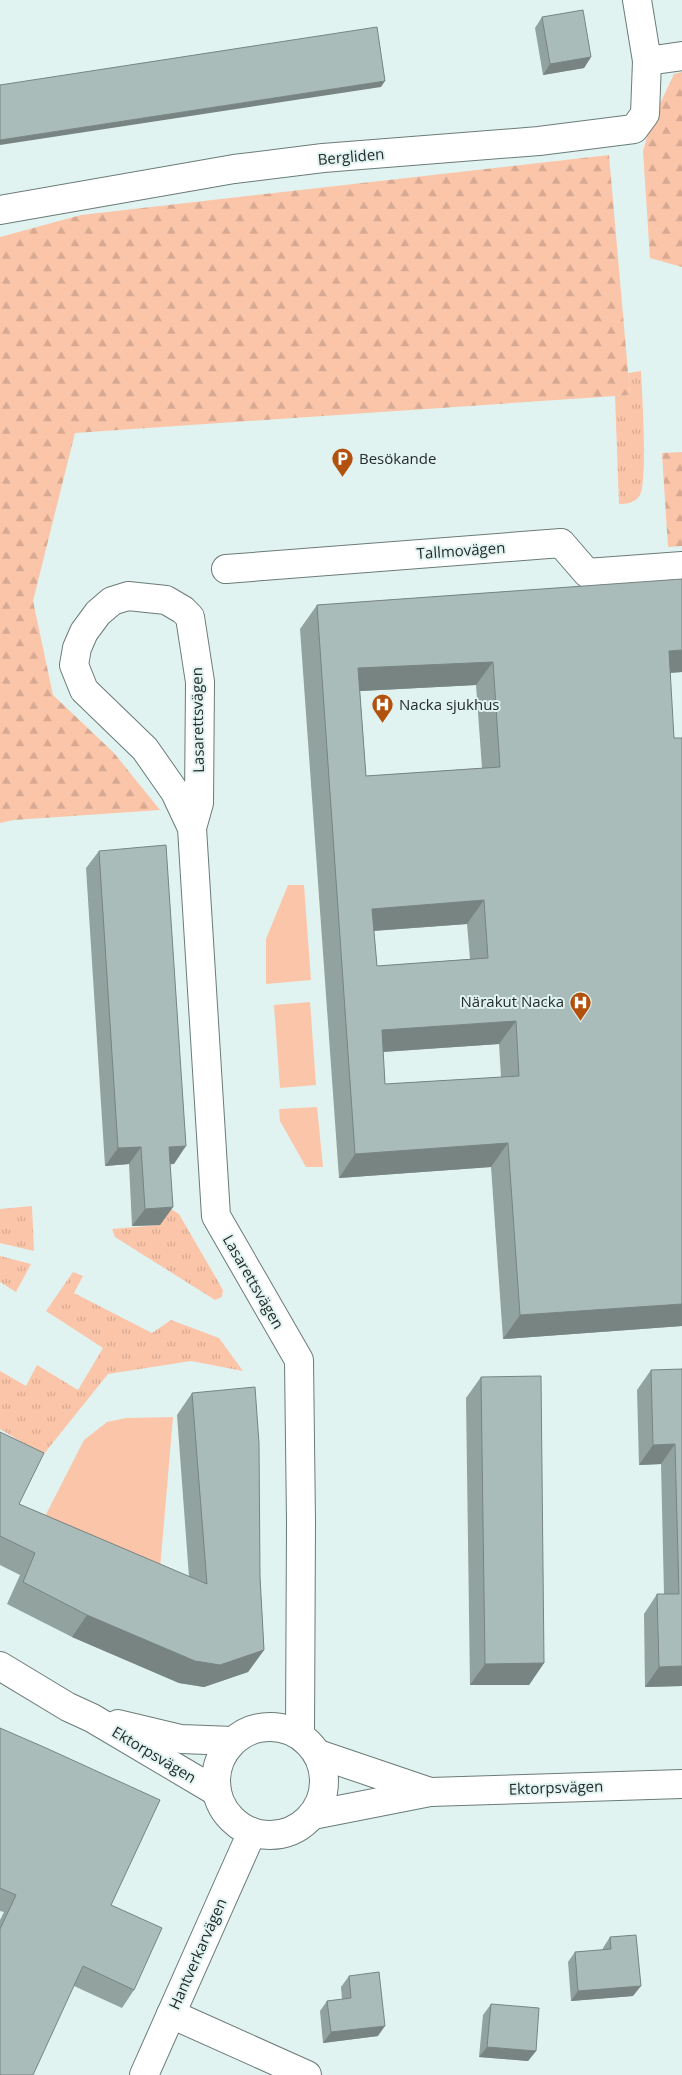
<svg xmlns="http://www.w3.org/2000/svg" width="682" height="2075" font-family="'Open Sans',sans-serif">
	<defs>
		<pattern id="grass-tufts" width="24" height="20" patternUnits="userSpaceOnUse" patternTransform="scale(1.25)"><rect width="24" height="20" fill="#fbc5a9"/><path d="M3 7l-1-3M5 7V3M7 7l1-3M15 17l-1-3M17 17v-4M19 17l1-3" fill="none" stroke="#d7a992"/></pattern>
		<pattern id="forest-firs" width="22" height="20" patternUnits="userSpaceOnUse" patternTransform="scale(1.25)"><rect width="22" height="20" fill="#fbc5a9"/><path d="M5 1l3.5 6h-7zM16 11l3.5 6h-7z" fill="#d7a992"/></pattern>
	</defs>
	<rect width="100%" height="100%" fill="#e1f3f0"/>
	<g fill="url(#grass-tufts)">
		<path d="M641 371C642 392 648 482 640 495 635 503 627 504 619 504L615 396 630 395 628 373Z"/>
		<path d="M32 1206 34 1251 0 1243V1209Z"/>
		<path d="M168 1207 179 1214 223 1290 222 1297 215 1300 115 1237 112 1229 160 1225Z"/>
		<path d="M0 1256 31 1264 16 1292 0 1282Z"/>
		<path d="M73 1272 83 1276 74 1293 152 1333 171 1320 219 1338 243 1371 191 1361 108 1374 43 1455 0 1429V1371L26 1386 37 1365 78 1390 103 1348 46 1311Z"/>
	</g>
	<g fill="url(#forest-firs)">
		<path d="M682 72V267L650 258 643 151 651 123 674 74Z"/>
		<path d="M609 155 630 395 75 433 33 601 53 695 114 753 160 810 14 820 0 823V237L81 215Z"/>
		<path d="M682 452V546L668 547 662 453Z"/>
	</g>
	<g fill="#fbc5a9">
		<path d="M288 885H304L311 980 266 984V939Z"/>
		<path d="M310 1002 316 1085 280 1088 274 1005Z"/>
		<path d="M317 1107 323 1167H306L280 1121 279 1109Z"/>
		<path d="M173 1417 159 1581 37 1532 84 1440 107 1422 126 1418Z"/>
	</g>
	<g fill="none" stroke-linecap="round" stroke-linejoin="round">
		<defs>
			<g id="minor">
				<path d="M637 0 647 61 682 56"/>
				<path d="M0 210 234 169 323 158 539 141 634 129 645 114 647 61"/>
				<path d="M226 569 561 543 587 573 682 566"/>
				<path d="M192 828 199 803 200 682 190 617 183 610 166 600 128 596 112 601 98 613 84 632 77 648 74 665 84 690 145 749 175 792 192 828 216 1216 299 1360 301 1522 300 1734"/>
				<path d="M0 1666 68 1707 92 1718 217 1792"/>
				<path d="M118 1724 181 1739 233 1741"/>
				<circle cx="270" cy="1781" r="54"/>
				<path d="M318 1754 430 1792"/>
				<path d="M313 1815 430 1792 682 1784"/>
				<path d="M171 2014 307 2075"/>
				<path d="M144 2075 252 1832"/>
			</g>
		</defs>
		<use href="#minor" stroke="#6b7b78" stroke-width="30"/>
		<use href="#minor" stroke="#fff" stroke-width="28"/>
	</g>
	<g fill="#92a29f" fill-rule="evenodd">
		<path d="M542 17 591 57 584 68 543 75 535 28Z"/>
		<path d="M682 579V672L670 673 682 1326 503 1339 491 1167 339 1178 300 629 317 605ZM476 685 482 768 366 776 360 691ZM467 924 470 959 377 966 374 931ZM499 1044 501 1077 385 1084 383 1052Z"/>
		<path d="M99 851 174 1164H170L173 1207 160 1225 132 1226 129 1164 105 1166 86 868Z"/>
		<path d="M682 1369V1686L645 1687 644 1614 657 1594H664L661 1464 639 1465 637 1390 651 1370Z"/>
		<path d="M481 1377 544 1663 529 1685H470L466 1398Z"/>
		<path d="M192 1393 260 1577 264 1650 248 1672 204 1687 179 1683 72 1637 7 1604 20 1575 0 1565V1432L19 1504 189 1577 177 1415Z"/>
		<path d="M0 1728 111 1905 134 1990 122 2008 74 1986 0 2075V1920L4 1912 0 1911Z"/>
		<path d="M610 1937 633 1996 571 2001 568 1962 575 1952 603 1950V1948Z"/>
		<path d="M349 1976 378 2036 323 2043 320 2011 327 2001 342 1999 341 1987Z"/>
		<path d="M491 2004 536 2051 528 2061 479 2057 483 2015Z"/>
	</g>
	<g fill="#778482">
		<path d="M591 57 584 68 543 75 550 64Z"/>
		<path d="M385 81 381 87 0 145V140Z"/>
		<path d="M682 650V672L652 674 669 651Z"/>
		<path d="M493 662 476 685 342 692 358 668Z"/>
		<path d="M484 900 467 924 356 932 372 909Z"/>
		<path d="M516 1021 499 1044 366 1053 382 1030Z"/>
		<path d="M508 1143 491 1167 339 1178 355 1154Z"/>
		<path d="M186 1146 174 1164 157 1165 169 1147Z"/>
		<path d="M141 1147 129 1164 105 1166 118 1148Z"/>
		<path d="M173 1207 160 1225 132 1226 145 1209Z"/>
		<path d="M682 1304V1326L503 1339 520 1315Z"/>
		<path d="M675 1444 661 1464 639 1465 653 1445Z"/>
		<path d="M87 1615 264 1650 248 1672 204 1687 179 1683 72 1637Z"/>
		<path d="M544 1663 529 1685H470L485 1664Z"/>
		<path d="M682 1666V1686L645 1687 659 1667Z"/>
		<path d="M641 1986 633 1996 571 2001 578 1991Z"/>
		<path d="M385 2026 378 2036 323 2043 331 2032Z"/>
		<path d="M487 2047 536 2051 528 2061 479 2057Z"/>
	</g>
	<g fill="#aabcb9" stroke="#778482" fill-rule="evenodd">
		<path d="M583 10 591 57 550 64 542 17Z"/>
		<path d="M377 27 385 81 0 140V85Z"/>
		<path d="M682 579V650L669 651 674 738H682V1304L520 1315 508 1143 355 1154 317 605ZM493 662 500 767 366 776 358 668ZM484 900 488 958 377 966 372 909ZM516 1021 519 1076 385 1084 382 1030Z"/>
		<path d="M166 845 186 1146 169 1147 173 1207 145 1209 141 1147 118 1148 99 851Z"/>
		<path d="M682 1369V1666L659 1667 657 1594H679L675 1444 653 1445 651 1370Z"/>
		<path d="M541 1376 544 1663 485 1664 481 1377Z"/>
		<path d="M255 1387 259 1443 260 1577 264 1650 220 1665 195 1661 87 1615 23 1582 35 1553 0 1536V1432L44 1453 19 1504 207 1584 192 1393Z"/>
		<path d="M0 1728 46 1748 160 1800 111 1905 162 1928 134 1990 83 1966 33 2075H0V1929L16 1895 0 1888Z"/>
		<path d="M636 1935 641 1986 578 1991 575 1952 611 1949 610 1937Z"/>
		<path d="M379 1972 385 2026 331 2032 327 2001 351 1998 349 1976Z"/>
		<path d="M491 2004 539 2008 536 2051 487 2047Z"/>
	</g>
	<defs>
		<symbol id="parking-pin" viewBox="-11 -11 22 30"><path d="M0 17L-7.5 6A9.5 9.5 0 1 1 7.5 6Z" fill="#b2510e" stroke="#e1f3f0"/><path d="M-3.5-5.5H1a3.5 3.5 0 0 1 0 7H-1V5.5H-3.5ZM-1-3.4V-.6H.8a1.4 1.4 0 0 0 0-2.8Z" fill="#fff"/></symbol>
		<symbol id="hospital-pin" viewBox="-11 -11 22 30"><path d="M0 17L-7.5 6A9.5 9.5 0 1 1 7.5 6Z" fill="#b2510e" stroke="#e1f3f0"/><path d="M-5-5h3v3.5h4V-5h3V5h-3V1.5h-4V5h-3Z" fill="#fff"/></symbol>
	</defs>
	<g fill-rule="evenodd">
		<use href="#parking-pin" x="330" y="446" width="25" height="34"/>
		<use href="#hospital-pin" x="370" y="692" width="25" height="34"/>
		<use href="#hospital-pin" x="568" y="990" width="25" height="34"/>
	</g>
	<g text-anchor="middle" stroke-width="4" stroke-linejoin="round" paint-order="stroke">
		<g font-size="15" fill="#242b2a" stroke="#e1f3f0">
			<text transform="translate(351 157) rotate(-5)" y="5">Bergliden</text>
			<text transform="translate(461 551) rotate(-4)" y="5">Tallmovägen</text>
			<text transform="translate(198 720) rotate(-91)" y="5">Lasarettsvägen</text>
			<text transform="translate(253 1282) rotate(60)" y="5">Lasarettsvägen</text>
			<text transform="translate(154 1755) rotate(31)" y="5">Ektorpsvägen</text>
			<text transform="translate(556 1788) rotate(-2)" y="5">Ektorpsvägen</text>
			<text transform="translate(198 1954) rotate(-66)" y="5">Hantverkarvägen</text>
		</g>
		<g font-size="15" fill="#242b2a" stroke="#e1f3f0" text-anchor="start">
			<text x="359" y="464">Besökande</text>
			<text x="399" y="710">Nacka sjukhus</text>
			<text x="564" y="1007" text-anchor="end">Närakut Nacka</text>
		</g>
	</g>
</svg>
